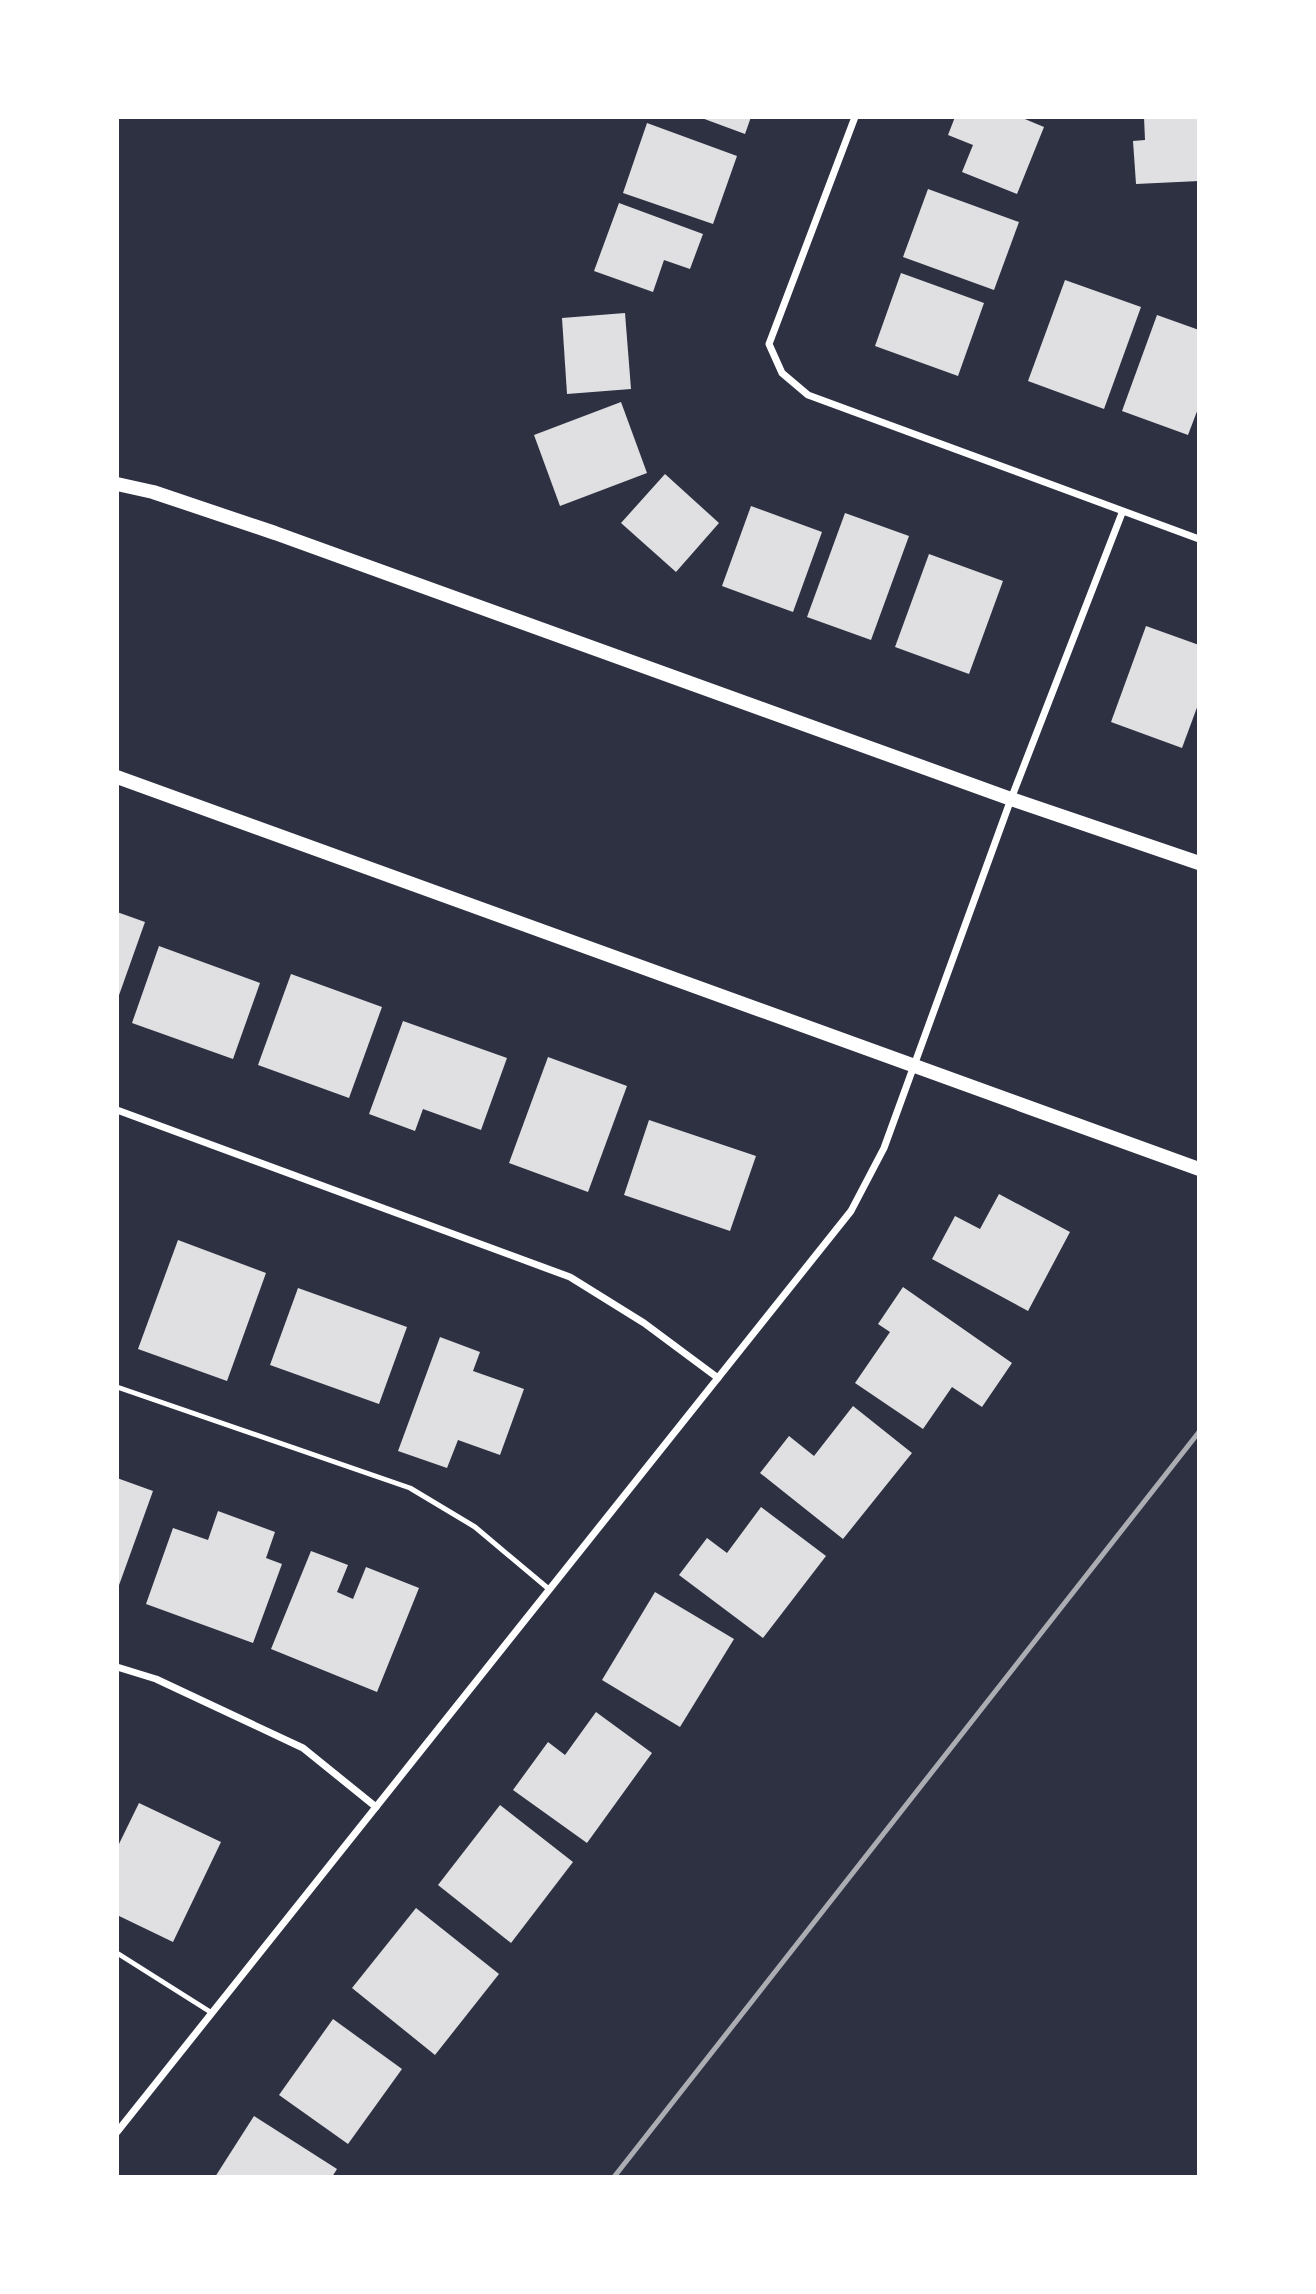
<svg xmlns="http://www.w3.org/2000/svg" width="1316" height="2294" font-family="Mulish,sans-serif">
	<rect width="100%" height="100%" fill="#2d3142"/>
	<g fill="#e0e0e3">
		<path d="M699 117H751L745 134Z"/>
		<path d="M955 117H1020L1044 127 1017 194 962 172 973 145 948 135Z"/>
		<path d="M1144 117H1199V181L1136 184 1133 141 1145 140Z"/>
		<path d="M647 123 737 156 713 224 623 193Z"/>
		<path d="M928 189 1019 222 994 290 903 257Z"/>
		<path d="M619 203 703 234 690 269 664 260 653 292 594 271Z"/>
		<path d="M901 273 984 303 958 376 875 346Z"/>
		<path d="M1065 280 1141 307 1104 409 1028 381Z"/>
		<path d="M625 313 631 389 567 394 562 318Z"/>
		<path d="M1157 315 1199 330V406L1188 435 1122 411Z"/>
		<path d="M621 402 647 473 560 506 534 435Z"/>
		<path d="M665 474 719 523 676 572 621 523Z"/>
		<path d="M751 506 822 532 793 612 722 586Z"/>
		<path d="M845 513 909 536 871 640 807 617Z"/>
		<path d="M929 554 1003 581 969 674 895 647Z"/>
		<path d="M1146 626 1199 645V702L1182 748 1111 722Z"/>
		<path d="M117 912 145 922 118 998H117Z"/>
		<path d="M159 946 260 983 233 1059 132 1023Z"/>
		<path d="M291 974 382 1007 349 1098 258 1065Z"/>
		<path d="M403 1021 507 1058 481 1130 423 1109 415 1131 369 1114Z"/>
		<path d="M548 1057 627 1086 588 1192 509 1163Z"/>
		<path d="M649 1120 756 1156 730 1231 624 1195Z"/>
		<path d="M999 1194 1070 1232 1028 1311 932 1259 955 1216 980 1229Z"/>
		<path d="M178 1240 266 1273 227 1381 138 1349Z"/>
		<path d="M903 1287 1012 1363 982 1407 952 1387 923 1429 855 1383 890 1332 878 1324Z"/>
		<path d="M298 1288 407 1327 379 1404 270 1365Z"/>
		<path d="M440 1337 480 1352 473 1371 524 1389 500 1455 458 1440 447 1468 398 1451Z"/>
		<path d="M853 1406 912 1453 843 1539 760 1473 789 1436 814 1456Z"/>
		<path d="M117 1478 153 1491 118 1588H117Z"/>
		<path d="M761 1507 826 1556 763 1638 679 1575 707 1538 727 1553Z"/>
		<path d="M218 1511 275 1532 266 1558 282 1564 253 1643 146 1604 173 1528 208 1540Z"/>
		<path d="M311 1551 348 1565 337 1592 353 1599 366 1567 419 1588 377 1692 271 1649Z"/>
		<path d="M655 1592 734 1639 680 1727 602 1680Z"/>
		<path d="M596 1712 652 1753 587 1843 513 1790 548 1742 565 1755Z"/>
		<path d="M139 1803 221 1842 173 1942 117 1915V1848Z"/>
		<path d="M500 1805 573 1862 511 1943 438 1885Z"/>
		<path d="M416 1908 499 1974 435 2055 352 1988Z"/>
		<path d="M333 2019 402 2069 348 2144 279 2095Z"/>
		<path d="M254 2116 337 2169 332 2177H215Z"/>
	</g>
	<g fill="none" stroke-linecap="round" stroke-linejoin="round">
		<g stroke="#fff" stroke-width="5">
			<path d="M117 1387 410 1488 475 1527 550 1590"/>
			<path d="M117 1953 212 2013"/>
		</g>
		<g stroke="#fff" stroke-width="7">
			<path d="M855 117 769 344 782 373 808 395 1199 539"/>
			<path d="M117 1110 570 1277 644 1323 718 1378"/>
			<path d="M117 1667 156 1679 303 1748 376 1807"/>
			<path d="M117 2132 851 1211 884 1148 1011 799 1122 513"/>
		</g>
		<g stroke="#fff" stroke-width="14">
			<path d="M117 484 153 492 275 533 1011 799 1199 863"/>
			<path d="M117 777 1199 1169"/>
		</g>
		<path stroke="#abadb3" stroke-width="5" d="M614 2177 1199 1432"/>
	</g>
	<rect width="1316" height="2294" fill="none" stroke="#ffffff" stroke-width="238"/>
</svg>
